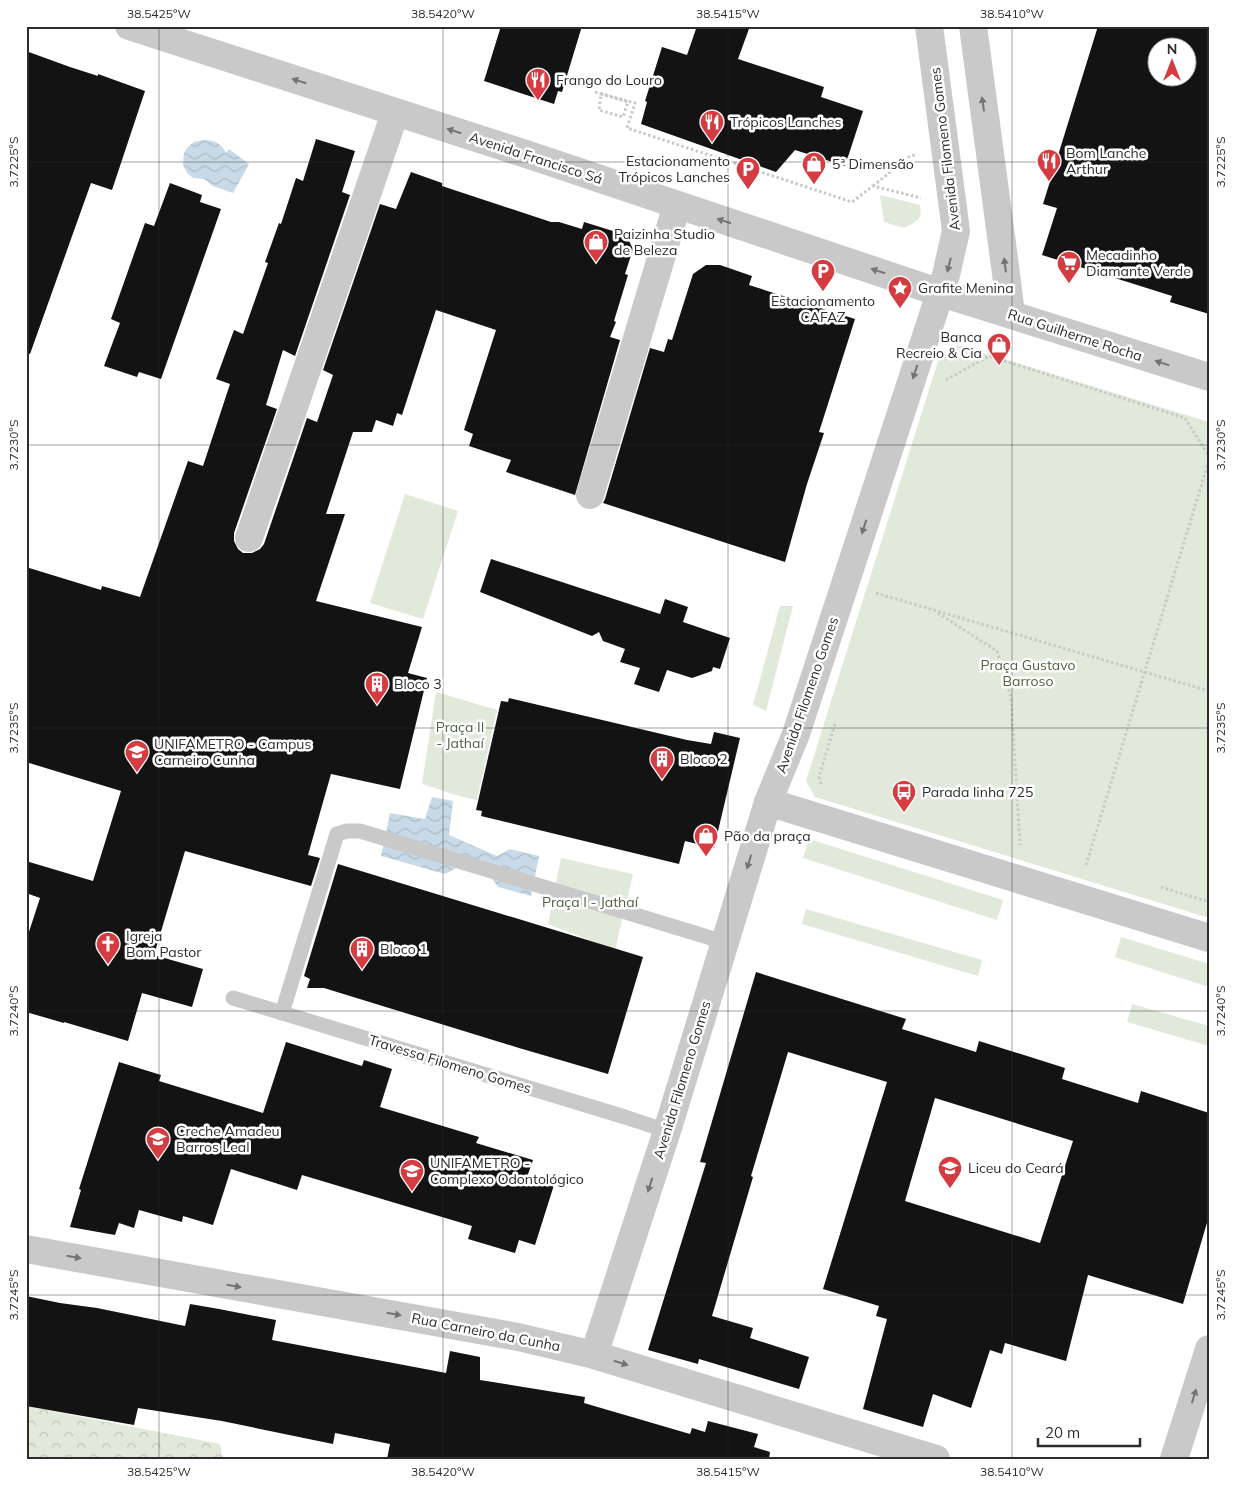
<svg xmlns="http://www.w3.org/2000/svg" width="1235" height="1485" font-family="Mulish,sans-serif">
	<defs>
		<pattern id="forest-crowns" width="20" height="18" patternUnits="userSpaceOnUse" patternTransform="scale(1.25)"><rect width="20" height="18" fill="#e1e9da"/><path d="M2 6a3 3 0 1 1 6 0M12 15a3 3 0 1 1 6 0" fill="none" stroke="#c1c8bb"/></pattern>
		<pattern id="water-waves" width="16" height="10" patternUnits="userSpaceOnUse" patternTransform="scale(1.25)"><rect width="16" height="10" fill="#c8dae7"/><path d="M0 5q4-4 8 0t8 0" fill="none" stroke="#acbbc6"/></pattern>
	</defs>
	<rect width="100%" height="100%" fill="#fff"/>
	<g fill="#e1e9da">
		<path d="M880 195 920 205C923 221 916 221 904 228L884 222Z"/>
		<path d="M958 345 1209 422V918L815 797 806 781 938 361Z"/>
		<path d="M405 494 458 511 423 619 370 603Z"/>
		<path d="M780 606H793L766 711 753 705Z"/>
		<path d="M436 692 497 710 477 800 459 796 422 784Z"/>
		<path d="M809 839 1003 900 997 920 803 858Z"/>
		<path d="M561 858 633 874 615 950 548 924Z"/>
		<path d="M806 909 982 960 978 976 802 924Z"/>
		<path d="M1121 937 1209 964V987L1115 957Z"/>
		<path d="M1132 1004 1209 1026V1046L1127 1022Z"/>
	</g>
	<path fill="url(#forest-crowns)" d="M26 1406 220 1444 223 1459H26Z"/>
	<g fill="url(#water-waves)">
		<path d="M203 140C214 140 221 143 226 153L229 149 249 164 233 193 213 186 204 179 193 178 187 173 183 165 184 153 187 148 194 142Z"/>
		<path d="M432 797 453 801 449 835 497 856 510 849 539 856 531 896 498 887 488 873 460 866 445 874 381 856 390 813 425 819Z"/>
	</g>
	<g fill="#131313" fill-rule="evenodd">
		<path d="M501 26H582L562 92 558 91 554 104 484 81Z"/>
		<path d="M697 26H750L738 59 824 87 821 97 863 111 845 166 795 150 776 172 641 124 647 102 645 101 662 47 687 55Z"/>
		<path d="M1098 26H1209V314L1170 302 1172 296 1042 255 1057 208 1043 204ZM1158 48H1188V78H1158Z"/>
		<path d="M26 51 70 67 98 76V74L145 91 112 190 91 183 30 354 26 353Z"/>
		<path d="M316 139 355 151 342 192 350 195 295 356 283 350 266 405 277 409 234 533V541L238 549 243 553H252L260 549 264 544 307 418 317 422 333 375 323 370 380 204 396 209 411 172 442 183V186L551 222H559L582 229 584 222 626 235 633 249 625 274 628 275 614 321 616 322 610 337 620 340 575 495 506 472 511 460 469 446 473 434 464 430 496 330 436 310 402 415 397 413 393 426 376 420 372 432H353L326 514H345L316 601 422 627 408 673 427 678 400 789 331 774 308 855 320 858 311 886 185 851 154 955 203 969 192 1007 142 993 128 1041 64 1022V1023L26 1012V941L40 898 26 893V861L93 881 121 791 26 762V567L101 590 102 586 140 597 188 461 203 466 230 384 216 379 234 330 243 334 268 263 265 262 279 223 281 224 296 178 303 181Z"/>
		<path d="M170 183 202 195 200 202 221 209 161 379 139 372 137 377 104 366 120 323 111 319 145 223 154 226Z"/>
		<path d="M706 265H720L752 276 749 285 855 319 819 432 824 433 807 484 785 562 603 503 605 499 650 348 664 352 668 339 672 340 693 274Z"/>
		<path d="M491 559 660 614 665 599 688 607 683 622 730 638 720 669 713 667 712 671 692 678 667 670 659 692 634 684 640 668 620 662 625 649 603 641 599 632 592 636 480 592Z"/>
		<path d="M509 698 687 740 711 744 714 732 740 738 714 848 685 841 679 864 481 816 482 811 476 810 501 701 508 702Z"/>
		<path d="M338 864 643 957 608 1074 519 1048 324 988H307L310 979 304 976Z"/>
		<path d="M756 972 906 1019 902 1029 976 1052 979 1041 1065 1068 1062 1079 1138 1103 1141 1091 1209 1113V1216L1183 1304 1088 1275 1066 1361 1005 1343 1002 1354 990 1350 971 1408 933 1394 923 1427 863 1409 887 1319 876 1316 879 1306 823 1289 887 1082 788 1052 751 1176 753 1177 712 1316 753 1328 750 1338 809 1357 799 1389 699 1359 698 1364 648 1350 706 1163 700 1162ZM935 1098 1073 1141 1040 1243 905 1201Z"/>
		<path d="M286 1042 362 1066 364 1060 392 1069 380 1107 479 1137 476 1143 533 1160 527 1177 554 1185 535 1245 519 1240 515 1253 468 1239 472 1226 302 1175 297 1190 231 1169 213 1225 183 1216 182 1222 139 1210 134 1228 119 1223 115 1235 70 1227 81 1190 79 1189 119 1062 161 1075 159 1081 263 1113Z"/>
		<path d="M26 1296 60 1303 97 1308 185 1326 190 1304 219 1309 276 1320 272 1340 446 1373 450 1351 480 1357V1380L585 1397 584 1403 690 1434 692 1428 705 1432 708 1421 758 1434 754 1447 770 1452 769 1459H387L390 1444 335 1433 333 1444 222 1421 138 1408 134 1425 26 1406Z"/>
	</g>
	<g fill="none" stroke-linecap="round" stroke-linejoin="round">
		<g stroke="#c9c9c9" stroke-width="3" stroke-dasharray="2.5 2.5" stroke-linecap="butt">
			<path d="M595 92 635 103 627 128 852 202 873 186 921 198"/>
			<path d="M601 94 628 102 623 117 599 110Z"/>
			<path d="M873 186 910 156 915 155"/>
			<path d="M946 380 989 356 1185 418 1209 456"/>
			<path d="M876 593 1209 691"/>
			<path d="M938 613 997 651 1011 697 1020 845"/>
			<path d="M821 784 819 777 835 724"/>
			<path d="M1086 865 1209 460"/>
			<path d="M1161 887 1209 902"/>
		</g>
		<g stroke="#c9c9c9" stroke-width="15">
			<path d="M233 998 625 1117 667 1131"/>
			<path d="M282 1013 337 834 347 831H360L724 942"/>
		</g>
		<g stroke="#c9c9c9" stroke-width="28">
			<path d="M129 26 526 154 941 293"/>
			<path d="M590 495 677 205"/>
			<path d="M249 538 395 113"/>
			<path d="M768 802 1209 938"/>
		</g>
		<g stroke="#c9c9c9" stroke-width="28">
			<path d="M973 26 1005 266 1011 314"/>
			<path d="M941 293 1209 377"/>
			<path d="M26 1249 518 1337 594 1355 936 1459"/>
			<path d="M594 1355 667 1131 768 802 796 734 946 275 956 231 929 26"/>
			<path d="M1174 1459 1209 1349"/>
		</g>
	</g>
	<defs><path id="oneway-solid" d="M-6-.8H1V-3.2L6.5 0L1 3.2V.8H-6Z" transform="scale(1.25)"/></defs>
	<g fill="#737373">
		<use href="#oneway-solid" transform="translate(299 81) rotate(-162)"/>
		<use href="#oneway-solid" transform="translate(983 104) rotate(-98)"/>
		<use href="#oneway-solid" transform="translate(454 131) rotate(-162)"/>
		<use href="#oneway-solid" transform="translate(724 221) rotate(-162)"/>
		<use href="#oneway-solid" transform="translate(949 265) rotate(104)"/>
		<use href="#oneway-solid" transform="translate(1005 265) rotate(-97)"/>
		<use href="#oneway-solid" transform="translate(878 271) rotate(-162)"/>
		<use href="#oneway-solid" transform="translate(1162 363) rotate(-162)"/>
		<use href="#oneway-solid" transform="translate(915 372) rotate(108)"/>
		<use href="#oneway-solid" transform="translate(864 527) rotate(108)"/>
		<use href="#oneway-solid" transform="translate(749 862) rotate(107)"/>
		<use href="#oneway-solid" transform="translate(650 1185) rotate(108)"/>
		<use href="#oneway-solid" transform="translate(74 1257) rotate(10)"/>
		<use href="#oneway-solid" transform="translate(234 1286) rotate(10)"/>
		<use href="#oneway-solid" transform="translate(394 1314) rotate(10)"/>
		<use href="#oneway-solid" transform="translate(621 1363) rotate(17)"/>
		<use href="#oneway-solid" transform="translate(1194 1396) rotate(-73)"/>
	</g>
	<path fill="none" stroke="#2c2c2c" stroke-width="1" stroke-opacity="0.45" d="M159 26V1459M443 26V1459M728 26V1459M1012 26V1459M26 162H1209M26 445H1209M26 728H1209M26 1011H1209M26 1295H1209"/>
	<defs>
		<symbol id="restaurant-pin" viewBox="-11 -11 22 30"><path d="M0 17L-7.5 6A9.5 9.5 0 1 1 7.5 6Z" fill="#d53c41" stroke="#fff"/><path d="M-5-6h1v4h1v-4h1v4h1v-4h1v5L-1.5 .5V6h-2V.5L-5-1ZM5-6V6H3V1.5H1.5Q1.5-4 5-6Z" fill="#fff"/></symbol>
		<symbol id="shop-pin" viewBox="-11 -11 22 30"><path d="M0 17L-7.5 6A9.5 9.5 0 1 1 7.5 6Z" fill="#d53c41" stroke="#fff"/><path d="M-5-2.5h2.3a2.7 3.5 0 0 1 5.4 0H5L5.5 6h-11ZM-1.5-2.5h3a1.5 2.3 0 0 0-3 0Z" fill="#fff"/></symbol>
		<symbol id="parking-pin" viewBox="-11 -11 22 30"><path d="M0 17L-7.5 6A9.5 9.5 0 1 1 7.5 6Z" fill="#d53c41" stroke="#fff"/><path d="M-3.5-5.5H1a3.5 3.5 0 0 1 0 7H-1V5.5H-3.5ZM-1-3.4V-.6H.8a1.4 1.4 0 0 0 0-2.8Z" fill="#fff"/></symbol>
		<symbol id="supermarket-pin" viewBox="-11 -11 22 30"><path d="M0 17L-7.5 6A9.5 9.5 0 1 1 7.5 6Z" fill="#d53c41" stroke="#fff"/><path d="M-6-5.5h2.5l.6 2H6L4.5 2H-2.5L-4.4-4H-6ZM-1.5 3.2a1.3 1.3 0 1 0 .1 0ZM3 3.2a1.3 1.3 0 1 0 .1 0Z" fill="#fff"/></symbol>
		<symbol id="sight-pin" viewBox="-11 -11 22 30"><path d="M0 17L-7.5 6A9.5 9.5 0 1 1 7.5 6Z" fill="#d53c41" stroke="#fff"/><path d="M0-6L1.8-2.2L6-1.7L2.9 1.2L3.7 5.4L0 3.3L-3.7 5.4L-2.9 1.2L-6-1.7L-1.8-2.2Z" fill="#fff"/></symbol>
		<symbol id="building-pin" viewBox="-11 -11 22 30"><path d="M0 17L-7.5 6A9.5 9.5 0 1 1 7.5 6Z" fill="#d53c41" stroke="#fff"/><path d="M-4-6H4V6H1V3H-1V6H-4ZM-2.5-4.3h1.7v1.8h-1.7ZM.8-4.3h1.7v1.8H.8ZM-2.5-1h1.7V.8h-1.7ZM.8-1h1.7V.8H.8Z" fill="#fff"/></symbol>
		<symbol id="university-pin" viewBox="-11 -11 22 30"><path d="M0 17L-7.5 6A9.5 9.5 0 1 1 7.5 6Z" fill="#d53c41" stroke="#fff"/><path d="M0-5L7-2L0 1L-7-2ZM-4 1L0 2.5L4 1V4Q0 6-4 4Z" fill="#fff"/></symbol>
		<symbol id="bus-pin" viewBox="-11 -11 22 30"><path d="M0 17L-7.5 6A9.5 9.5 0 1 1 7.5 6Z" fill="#d53c41" stroke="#fff"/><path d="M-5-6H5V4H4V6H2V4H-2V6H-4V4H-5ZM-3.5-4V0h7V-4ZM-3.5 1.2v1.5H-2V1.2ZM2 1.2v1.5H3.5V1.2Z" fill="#fff"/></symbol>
		<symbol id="church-pin" viewBox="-11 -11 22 30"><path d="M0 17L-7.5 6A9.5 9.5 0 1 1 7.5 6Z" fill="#d53c41" stroke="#fff"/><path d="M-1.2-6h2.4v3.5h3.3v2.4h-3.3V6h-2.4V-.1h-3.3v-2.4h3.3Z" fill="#fff"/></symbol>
		<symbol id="school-pin" viewBox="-11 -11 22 30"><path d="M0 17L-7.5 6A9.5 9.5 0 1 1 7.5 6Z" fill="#d53c41" stroke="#fff"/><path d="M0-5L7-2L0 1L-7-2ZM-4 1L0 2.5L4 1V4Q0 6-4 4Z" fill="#fff"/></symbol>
	</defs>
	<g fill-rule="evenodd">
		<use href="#restaurant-pin" x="524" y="66" width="28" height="38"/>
		<use href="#restaurant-pin" x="698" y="108" width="28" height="38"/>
		<use href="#restaurant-pin" x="1035" y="147" width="28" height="38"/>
		<use href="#shop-pin" x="800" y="150" width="28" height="38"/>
		<use href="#parking-pin" x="734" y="155" width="28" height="38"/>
		<use href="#shop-pin" x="582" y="228" width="28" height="38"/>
		<use href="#supermarket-pin" x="1055" y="249" width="28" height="38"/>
		<use href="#parking-pin" x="809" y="257" width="28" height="38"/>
		<use href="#sight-pin" x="886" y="274" width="28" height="38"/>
		<use href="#shop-pin" x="985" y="331" width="28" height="38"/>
		<use href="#building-pin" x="363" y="670" width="28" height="38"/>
		<use href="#university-pin" x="123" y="738" width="28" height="38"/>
		<use href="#building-pin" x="648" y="745" width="28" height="38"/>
		<use href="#bus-pin" x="890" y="778" width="28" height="38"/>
		<use href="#shop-pin" x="692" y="822" width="28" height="38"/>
		<use href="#church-pin" x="94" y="930" width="28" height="38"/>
		<use href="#building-pin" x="348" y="935" width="28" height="38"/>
		<use href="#school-pin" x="144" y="1125" width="28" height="38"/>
		<use href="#school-pin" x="936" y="1154" width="28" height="38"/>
		<use href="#university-pin" x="398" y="1157" width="28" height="38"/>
	</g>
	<g text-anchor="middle" stroke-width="5" stroke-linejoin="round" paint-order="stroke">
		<g font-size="14" fill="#2c2c2c" stroke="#fff" text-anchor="start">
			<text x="556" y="85">Frango do Louro</text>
			<text x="730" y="127">Trópicos Lanches</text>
			<text x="1066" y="158">Bom Lanche<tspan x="1066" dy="16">Arthur</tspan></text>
			<text x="730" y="166" text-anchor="end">Estacionamento<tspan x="730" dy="16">Trópicos Lanches</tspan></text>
			<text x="832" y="169">5ª Dimensão</text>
			<text x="614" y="239">Paizinha Studio<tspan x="614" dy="16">de Beleza</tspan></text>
			<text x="1086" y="260">Mecadinho<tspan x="1086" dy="16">Diamante Verde</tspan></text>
			<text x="918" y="293">Grafite Menina</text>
			<text x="823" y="306" text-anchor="middle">Estacionamento<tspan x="823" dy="16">CAFAZ</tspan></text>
			<text x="982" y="342" text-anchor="end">Banca<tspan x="982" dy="16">Recreio &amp; Cia</tspan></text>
			<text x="394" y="689">Bloco 3</text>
			<text x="154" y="749">UNIFAMETRO - Campus<tspan x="154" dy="16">Carneiro Cunha</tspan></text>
			<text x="680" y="764">Bloco 2</text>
			<text x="922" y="797">Parada linha 725</text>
			<text x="724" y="841">Pão da praça</text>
			<text x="126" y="941">Igreja<tspan x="126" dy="16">Bom Pastor</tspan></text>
			<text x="380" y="954">Bloco 1</text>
			<text x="176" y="1136">Creche Amadeu<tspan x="176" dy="16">Barros Leal</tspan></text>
			<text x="430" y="1168">UNIFAMETRO -<tspan x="430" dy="16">Complexo Odontológico</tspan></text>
			<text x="968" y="1173">Liceu do Ceará</text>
		</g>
		<g font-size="14" fill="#2c2c2c" stroke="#fff">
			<text transform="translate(945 149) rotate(-97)" y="5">Avenida Filomeno Gomes</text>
			<text transform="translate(536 158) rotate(18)" y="5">Avenida Francisco Sá</text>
			<text transform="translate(1075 335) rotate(18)" y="5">Rua Guilherme Rocha</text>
			<text transform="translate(807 695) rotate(-71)" y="5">Avenida Filomeno Gomes</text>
			<text transform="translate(450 1064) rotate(17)" y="5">Travessa Filomeno Gomes</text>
			<text transform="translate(682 1080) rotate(-73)" y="5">Avenida Filomeno Gomes</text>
			<text transform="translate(486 1332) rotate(11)" y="5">Rua Carneiro da Cunha</text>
		</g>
		<g font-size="14" fill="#4e633e" stroke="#fff">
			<text x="1028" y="670">Praça Gustavo<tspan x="1028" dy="16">Barroso</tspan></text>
			<text x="460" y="732">Praça II<tspan x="460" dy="16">- Jathaí</tspan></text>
			<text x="590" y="907">Praça I - Jathaí</text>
		</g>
	</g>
	<rect width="1235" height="1485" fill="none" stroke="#ffffff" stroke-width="55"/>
	<g transform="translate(1172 62)"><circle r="24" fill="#ffffff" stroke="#ababab"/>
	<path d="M0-4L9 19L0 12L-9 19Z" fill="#d53c41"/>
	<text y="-8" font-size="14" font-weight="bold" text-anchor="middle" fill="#2c2c2c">N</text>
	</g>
	<path d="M1038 1438v8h102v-8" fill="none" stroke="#2c2c2c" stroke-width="2.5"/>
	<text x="1045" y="1438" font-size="15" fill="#2c2c2c" stroke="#ffffff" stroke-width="4" paint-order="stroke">20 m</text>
	<rect x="28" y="28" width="1180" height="1430" fill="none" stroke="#2c2c2c" stroke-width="2"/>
	<g font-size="12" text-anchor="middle" fill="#2c2c2c">
		<text x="159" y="18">38.5425°W</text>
		<text x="443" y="18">38.5420°W</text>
		<text x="728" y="18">38.5415°W</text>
		<text x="1012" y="18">38.5410°W</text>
		<text transform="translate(14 162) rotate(-90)" y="4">3.7225°S</text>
		<text transform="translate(1221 162) rotate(-90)" y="4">3.7225°S</text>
		<text transform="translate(14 445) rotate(-90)" y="4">3.7230°S</text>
		<text transform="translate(1221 445) rotate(-90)" y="4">3.7230°S</text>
		<text transform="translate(14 728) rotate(-90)" y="4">3.7235°S</text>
		<text transform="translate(1221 728) rotate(-90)" y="4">3.7235°S</text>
		<text transform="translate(14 1011) rotate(-90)" y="4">3.7240°S</text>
		<text transform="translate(1221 1011) rotate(-90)" y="4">3.7240°S</text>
		<text transform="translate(14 1295) rotate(-90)" y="4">3.7245°S</text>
		<text transform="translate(1221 1295) rotate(-90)" y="4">3.7245°S</text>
		<text x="159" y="1476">38.5425°W</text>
		<text x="443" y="1476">38.5420°W</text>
		<text x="728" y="1476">38.5415°W</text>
		<text x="1012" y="1476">38.5410°W</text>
	</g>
</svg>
